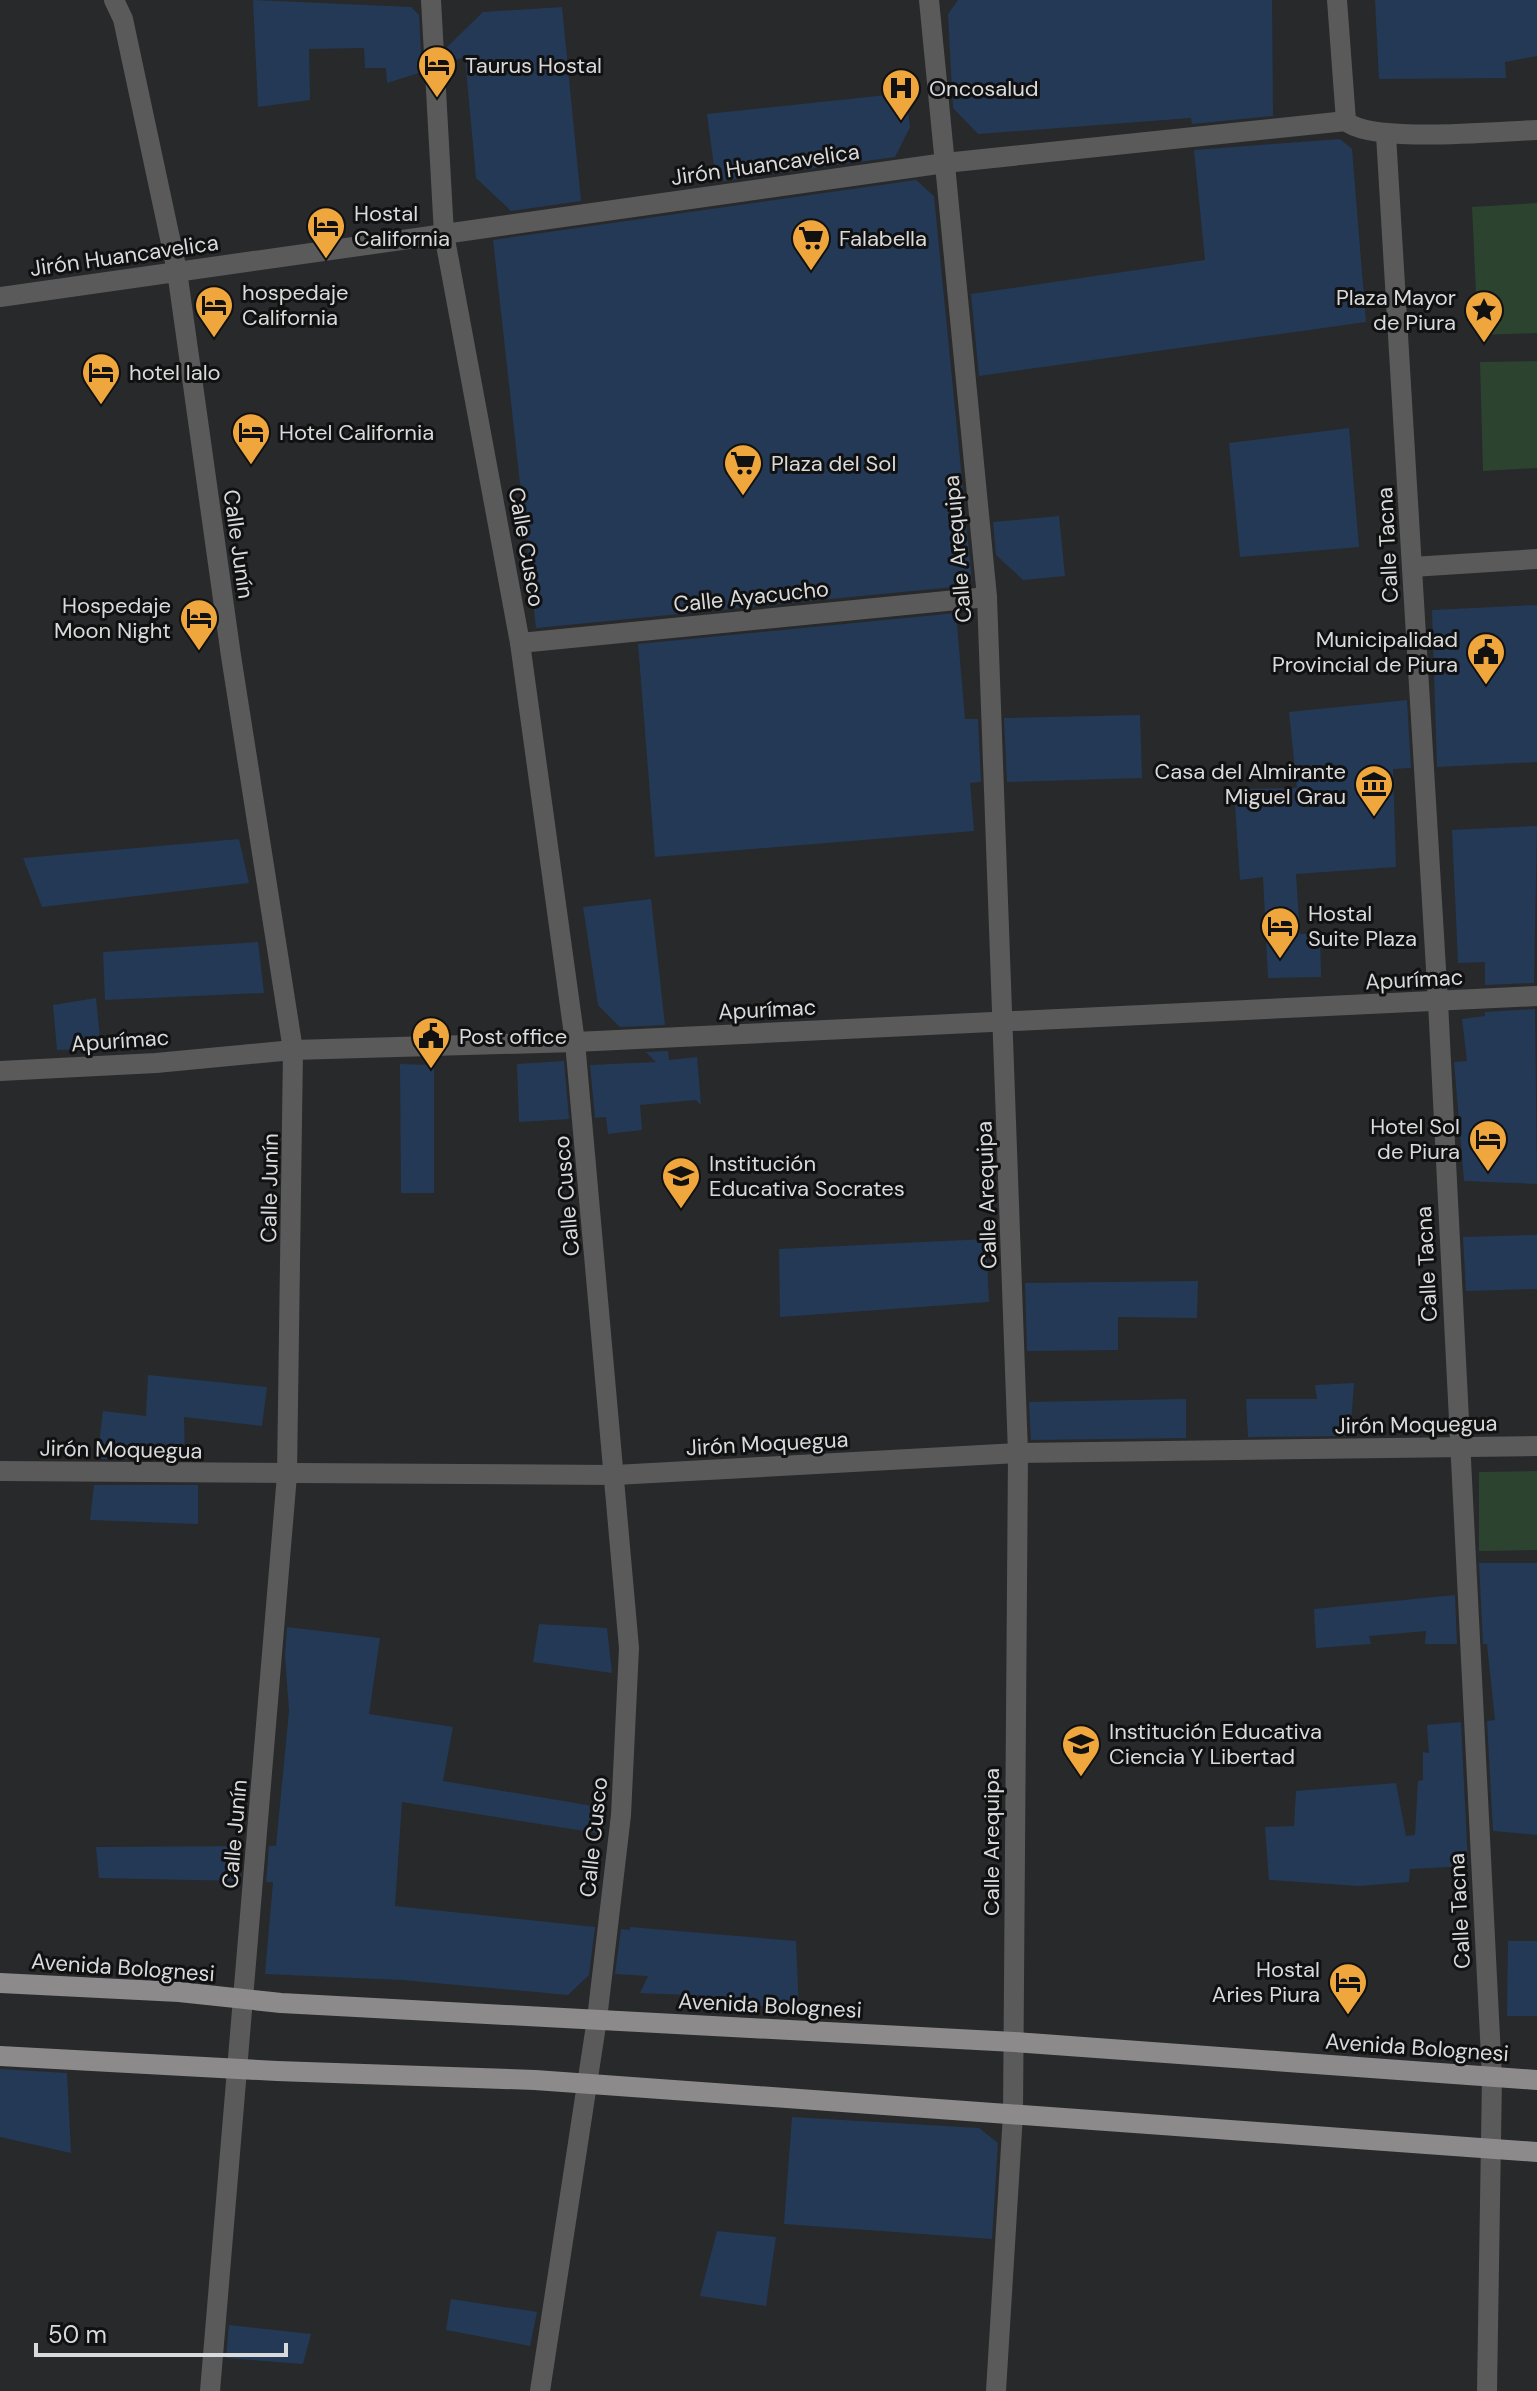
<svg xmlns="http://www.w3.org/2000/svg" width="1537" height="2391" font-family="'DM Sans',sans-serif">
	<rect width="100%" height="100%" fill="#27292b"/>
	<g fill="#2c4330">
		<path d="M1537 203V333L1478 335 1472 207Z"/>
		<path d="M1537 361V468L1483 471 1480 362Z"/>
		<path d="M1537 1471V1550L1479 1551V1472Z"/>
	</g>
	<g fill="#243956">
		<path d="M253 0 411 7 419 15 422 72 387 83 386 68H365L364 48 309 49 310 100 258 107Z"/>
		<path d="M958 0H1272L1273 116 1192 124 1191 118 978 134 953 108 948 14Z"/>
		<path d="M1375 0H1537V56L1505 62 1506 78 1379 79Z"/>
		<path d="M562 7 581 201 511 211 476 178 465 57 448 63 447 47 483 12Z"/>
		<path d="M906 93 910 127 895 157 716 182 707 114Z"/>
		<path d="M1340 139 1352 149 1366 322 979 376 971 294 1205 260 1194 150Z"/>
		<path d="M916 180 934 196 972 581 954 583V587L536 628 493 240Z"/>
		<path d="M1349 428 1359 547 1240 557 1229 443Z"/>
		<path d="M1059 516 1065 576 1023 580 996 555 993 522Z"/>
		<path d="M1537 605V762L1437 767 1432 610Z"/>
		<path d="M956 613 965 719H978L981 782 970 783 974 831 655 857 638 644Z"/>
		<path d="M1407 700 1411 768 1393 769 1396 867 1296 874 1300 934 1320 933 1321 977 1268 978 1263 877 1240 880 1234 789 1297 788 1289 712Z"/>
		<path d="M1140 715 1142 778 1007 782 1004 718Z"/>
		<path d="M1537 826 1534 983 1485 985V962L1458 963 1452 830Z"/>
		<path d="M239 839 249 883 42 907 23 858Z"/>
		<path d="M651 899 665 1025 620 1027 598 1005 583 907Z"/>
		<path d="M258 942 264 993 105 1000 103 952Z"/>
		<path d="M96 998 101 1048 57 1050 53 1005Z"/>
		<path d="M1535 1009 1537 1184 1464 1181 1454 1062 1467 1061 1462 1019 1485 1016V1012Z"/>
		<path d="M668 1051 669 1060 697 1057 701 1105 696 1100 640 1105 642 1130 608 1134 606 1117 595 1118 590 1065 656 1062 646 1052Z"/>
		<path d="M564 1061 569 1119 519 1122 517 1064Z"/>
		<path d="M400 1064 434 1065V1193H401Z"/>
		<path d="M1537 1235V1289L1466 1291 1463 1237Z"/>
		<path d="M986 1239 989 1302 780 1317 779 1249Z"/>
		<path d="M1198 1281 1197 1318 1118 1317V1350L1027 1351 1025 1283Z"/>
		<path d="M148 1375 267 1387 262 1426 184 1417 185 1459H97L103 1411 146 1416Z"/>
		<path d="M1354 1383 1350 1436 1248 1437 1246 1399H1317L1315 1385Z"/>
		<path d="M1186 1399V1438L1031 1440 1029 1402Z"/>
		<path d="M94 1485H198V1524L90 1520Z"/>
		<path d="M1479 1563H1537V1835L1493 1831 1487 1721 1495 1720 1487 1644H1483Z"/>
		<path d="M1455 1595 1457 1644H1425L1426 1631 1369 1636 1371 1644 1316 1648 1314 1609Z"/>
		<path d="M539 1624 607 1628 612 1673 533 1662Z"/>
		<path d="M287 1627 380 1638 369 1714 453 1727 443 1781 605 1808 603 1834 402 1802 395 1906 595 1927 589 1975 568 1995 402 1980 265 1974 273 1882H266L269 1846H276L289 1711 285 1656Z"/>
		<path d="M1461 1722 1468 1866 1410 1869 1409 1882 1359 1886 1269 1880 1265 1827 1294 1826 1296 1791 1396 1783 1406 1836 1415 1835 1418 1781 1423 1780V1752L1429 1753 1427 1725Z"/>
		<path d="M243 1846 240 1881 99 1878 96 1847Z"/>
		<path d="M630 1927 796 1941 799 2009 710 2002V1996L640 1993 648 1976 615 1974 621 1929 630 1930Z"/>
		<path d="M1508 1941H1537V2016H1507Z"/>
		<path d="M0 2069 67 2073 71 2153 0 2137Z"/>
		<path d="M792 2117 979 2128 998 2143 992 2239 784 2224Z"/>
		<path d="M717 2231 776 2237 766 2306 700 2296Z"/>
		<path d="M451 2299 537 2312 530 2346 446 2330Z"/>
		<path d="M229 2325 311 2334 303 2364 226 2358Z"/>
	</g>
	<g fill="none" stroke-linecap="round" stroke-linejoin="round">
		<g stroke="#5b5a5a" stroke-width="20">
			<path d="M114 0 123 19 177 271 231 656 293 1050 287 1475 210 2391"/>
			<path d="M431 0 444 234 520 643 575 1042 629 1648 621 1815 597 2019 540 2391"/>
			<path d="M929 0 987 597 1018 1453 1013 2114 996 2391"/>
			<path d="M1337 0 1346 121"/>
			<path d="M1346 121C1370 144 1499 131 1537 130"/>
			<path d="M1386 135 1438 1002 1492 2077 1487 2391"/>
			<path d="M0 297 945 163 1346 121"/>
			<path d="M1412 567 1537 559"/>
			<path d="M520 643 987 597"/>
			<path d="M0 1071 156 1063 293 1050 575 1042 1537 996"/>
			<path d="M0 1471 615 1475 1018 1453 1537 1446"/>
		</g>
		<g stroke="#8d8a8b" stroke-width="20">
			<path d="M0 1983 179 1992 281 2003 1014 2042 1537 2080"/>
			<path d="M0 2056 277 2071 535 2080 1537 2152"/>
		</g>
	</g>
	<defs>
		<symbol id="hotel-pin" viewBox="-11 -11 22 30"><path d="M0 17L-7.5 6A9.5 9.5 0 1 1 7.5 6Z" fill="#efa73d" stroke="#111112"/><path d="M-6-4.5h1.5V1H6V5H4.5V3h-9V5H-6ZM-4 0a1.8 1.8 0 1 1 3.6 0ZM.5 0V-2.5h3Q6-2.5 6 0Z" fill="#111"/></symbol>
		<symbol id="hospital-pin" viewBox="-11 -11 22 30"><path d="M0 17L-7.5 6A9.5 9.5 0 1 1 7.5 6Z" fill="#efa73d" stroke="#111112"/><path d="M-5-5h3v3.5h4V-5h3V5h-3V1.5h-4V5h-3Z" fill="#111"/></symbol>
		<symbol id="supermarket-pin" viewBox="-11 -11 22 30"><path d="M0 17L-7.5 6A9.5 9.5 0 1 1 7.5 6Z" fill="#efa73d" stroke="#111112"/><path d="M-6-5.5h2.5l.6 2H6L4.5 2H-2.5L-4.4-4H-6ZM-1.5 3.2a1.3 1.3 0 1 0 .1 0ZM3 3.2a1.3 1.3 0 1 0 .1 0Z" fill="#111"/></symbol>
		<symbol id="sight-pin" viewBox="-11 -11 22 30"><path d="M0 17L-7.5 6A9.5 9.5 0 1 1 7.5 6Z" fill="#efa73d" stroke="#111112"/><path d="M0-6L1.8-2.2L6-1.7L2.9 1.2L3.7 5.4L0 3.3L-3.7 5.4L-2.9 1.2L-6-1.7L-1.8-2.2Z" fill="#111"/></symbol>
		<symbol id="civic-pin" viewBox="-11 -11 22 30"><path d="M0 17L-7.5 6A9.5 9.5 0 1 1 7.5 6Z" fill="#efa73d" stroke="#111112"/><path d="M-.6-6.5H3V-4.5H.6V-3L4-1V1h2V6H-6V1h2V-1L-.6-3ZM-1.2 2.5V6h2.4V2.5Z" fill="#111"/></symbol>
		<symbol id="museum-pin" viewBox="-11 -11 22 30"><path d="M0 17L-7.5 6A9.5 9.5 0 1 1 7.5 6Z" fill="#efa73d" stroke="#111112"/><path d="M0-6L6-3V-2H-6V-3ZM-5-1h2V3h-2ZM-1-1h2V3h-2ZM3-1h2V3H3ZM-6 4H6V6H-6Z" fill="#111"/></symbol>
		<symbol id="school-pin" viewBox="-11 -11 22 30"><path d="M0 17L-7.5 6A9.5 9.5 0 1 1 7.5 6Z" fill="#efa73d" stroke="#111112"/><path d="M0-5L7-2L0 1L-7-2ZM-4 1L0 2.5L4 1V4Q0 6-4 4Z" fill="#111"/></symbol>
	</defs>
	<g fill-rule="evenodd">
		<use href="#hotel-pin" x="415" y="43" width="44" height="60"/>
		<use href="#hospital-pin" x="879" y="66" width="44" height="60"/>
		<use href="#hotel-pin" x="304" y="204" width="44" height="60"/>
		<use href="#supermarket-pin" x="789" y="216" width="44" height="60"/>
		<use href="#hotel-pin" x="192" y="283" width="44" height="60"/>
		<use href="#sight-pin" x="1462" y="288" width="44" height="60"/>
		<use href="#hotel-pin" x="79" y="350" width="44" height="60"/>
		<use href="#hotel-pin" x="229" y="410" width="44" height="60"/>
		<use href="#supermarket-pin" x="721" y="441" width="44" height="60"/>
		<use href="#hotel-pin" x="177" y="596" width="44" height="60"/>
		<use href="#civic-pin" x="1464" y="630" width="44" height="60"/>
		<use href="#museum-pin" x="1352" y="762" width="44" height="60"/>
		<use href="#hotel-pin" x="1258" y="904" width="44" height="60"/>
		<use href="#civic-pin" x="409" y="1014" width="44" height="60"/>
		<use href="#hotel-pin" x="1466" y="1117" width="44" height="60"/>
		<use href="#school-pin" x="659" y="1154" width="44" height="60"/>
		<use href="#school-pin" x="1059" y="1722" width="44" height="60"/>
		<use href="#hotel-pin" x="1326" y="1960" width="44" height="60"/>
	</g>
	<g text-anchor="middle" stroke-width="6" stroke-linejoin="round" paint-order="stroke">
		<g font-size="22" fill="#d9dadb" stroke="#111112" text-anchor="start">
			<text x="465" y="73">Taurus Hostal</text>
			<text x="929" y="96">Oncosalud</text>
			<text x="354" y="221">Hostal<tspan x="354" dy="25">California</tspan></text>
			<text x="839" y="246">Falabella</text>
			<text x="242" y="300">hospedaje<tspan x="242" dy="25">California</tspan></text>
			<text x="1456" y="305" text-anchor="end">Plaza Mayor<tspan x="1456" dy="25">de Piura</tspan></text>
			<text x="129" y="380">hotel lalo</text>
			<text x="279" y="440">Hotel California</text>
			<text x="771" y="471">Plaza del Sol</text>
			<text x="171" y="613" text-anchor="end">Hospedaje<tspan x="171" dy="25">Moon Night</tspan></text>
			<text x="1458" y="647" text-anchor="end">Municipalidad<tspan x="1458" dy="25">Provincial de Piura</tspan></text>
			<text x="1346" y="779" text-anchor="end">Casa del Almirante<tspan x="1346" dy="25">Miguel Grau</tspan></text>
			<text x="1308" y="921">Hostal<tspan x="1308" dy="25">Suite Plaza</tspan></text>
			<text x="459" y="1044">Post office</text>
			<text x="1460" y="1134" text-anchor="end">Hotel Sol<tspan x="1460" dy="25">de Piura</tspan></text>
			<text x="709" y="1171">Institución<tspan x="709" dy="25">Educativa Socrates</tspan></text>
			<text x="1109" y="1739">Institución Educativa<tspan x="1109" dy="25">Ciencia Y Libertad</tspan></text>
			<text x="1320" y="1977" text-anchor="end">Hostal<tspan x="1320" dy="25">Aries Piura</tspan></text>
		</g>
		<g font-size="22" fill="#d9dadb" stroke="#111112">
			<text transform="translate(765 164) rotate(-8)" y="8">Jirón Huancavelica</text>
			<text transform="translate(124 255) rotate(-8)" y="8">Jirón Huancavelica</text>
			<text transform="translate(239 544) rotate(82)" y="8">Calle Junín</text>
			<text transform="translate(1387 545) rotate(-93)" y="8">Calle Tacna</text>
			<text transform="translate(527 547) rotate(80)" y="8">Calle Cusco</text>
			<text transform="translate(957 549) rotate(-95)" y="8">Calle Arequipa</text>
			<text transform="translate(751 596) rotate(-6)" y="8">Calle Ayacucho</text>
			<text transform="translate(1414 979) rotate(-3)" y="8">Apurímac</text>
			<text transform="translate(767 1009) rotate(-3)" y="8">Apurímac</text>
			<text transform="translate(120 1040) rotate(-4)" y="8">Apurímac</text>
			<text transform="translate(269 1188) rotate(-89)" y="8">Calle Junín</text>
			<text transform="translate(986 1195) rotate(-92)" y="8">Calle Arequipa</text>
			<text transform="translate(566 1196) rotate(-95)" y="8">Calle Cusco</text>
			<text transform="translate(1426 1264) rotate(-93)" y="8">Calle Tacna</text>
			<text transform="translate(1416 1424) rotate(-1)" y="8">Jirón Moquegua</text>
			<text transform="translate(767 1443) rotate(-3)" y="8">Jirón Moquegua</text>
			<text transform="translate(121 1449) rotate(1)" y="8">Jirón Moquegua</text>
			<text transform="translate(234 1834) rotate(-85)" y="8">Calle Junín</text>
			<text transform="translate(593 1837) rotate(-84)" y="8">Calle Cusco</text>
			<text transform="translate(991 1842) rotate(-90)" y="8">Calle Arequipa</text>
			<text transform="translate(1459 1911) rotate(-93)" y="8">Calle Tacna</text>
			<text transform="translate(123 1967) rotate(4)" y="8">Avenida Bolognesi</text>
			<text transform="translate(770 2005) rotate(3)" y="8">Avenida Bolognesi</text>
			<text transform="translate(1417 2047) rotate(4)" y="8">Avenida Bolognesi</text>
		</g>
	</g>
	<path d="M36 2343v12h250v-12" fill="none" stroke="#d9dadb" stroke-width="4"/>
	<text x="48" y="2343" font-size="24" fill="#d9dadb" stroke="#111112" stroke-width="6" paint-order="stroke">50 m</text>
</svg>
